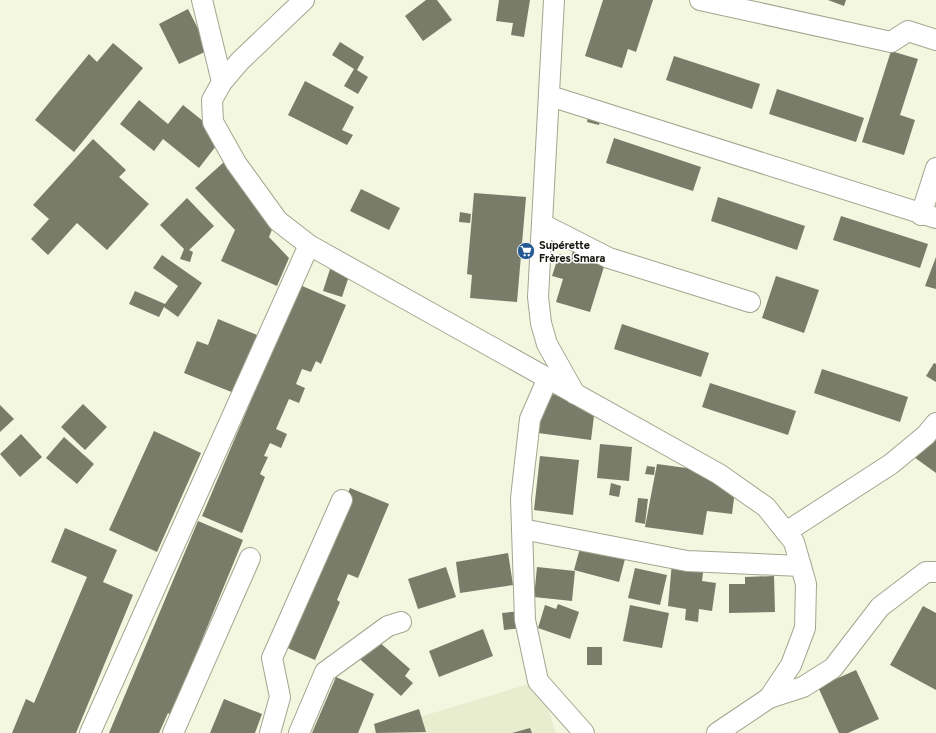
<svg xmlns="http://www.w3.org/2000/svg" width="936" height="733" font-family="Figtree,sans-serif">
	<rect width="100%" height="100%" fill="#f3f7e0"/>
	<path fill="#e8edcf" d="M539 681 556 733H372L373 731Z"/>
	<g fill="#797c68">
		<path d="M426 0H437L452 20 423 41 405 16Z"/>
		<path d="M499 0H530L524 37 511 35 513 23 496 21Z"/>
		<path d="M603 0H653L636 52 628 49 622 68 585 56Z"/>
		<path d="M828 0H846L844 6Z"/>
		<path d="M188 9 209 50 179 64 159 24Z"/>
		<path d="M340 42 364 57 357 70 368 77 358 94 344 86 354 69 332 55Z"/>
		<path d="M113 43 143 68 74 152 35 120 89 54 97 62Z"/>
		<path d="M891 51 918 59 900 115 915 120 904 155 862 142Z"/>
		<path d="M674 56 760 84 752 109 666 80Z"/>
		<path d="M305 81 354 107 342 130 353 135 347 145 288 115Z"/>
		<path d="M777 89 864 118 856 142 769 114Z"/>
		<path d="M139 100 168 124 183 105 223 137 199 168 163 139 154 151 120 124Z"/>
		<path d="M589 112 601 115 599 125 587 122Z"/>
		<path d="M614 138 701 167 693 191 606 163Z"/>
		<path d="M93 139 126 170 119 177 149 204 107 250 77 223 48 255 31 239 49 219 33 205Z"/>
		<path d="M224 162 277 217 269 237 289 258 277 286 221 261 235 230 195 188Z"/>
		<path d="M361 189 400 208 389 230 350 211Z"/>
		<path d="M474 193 526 197 517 302 470 298 472 275 467 274Z"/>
		<path d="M718 197 805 226 797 250 711 221Z"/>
		<path d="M187 198 214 226 189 250 193 252 190 262 180 259 184 249 160 225Z"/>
		<path d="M460 212 471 214 470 223 459 222Z"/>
		<path d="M841 216 928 244 920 268 833 240Z"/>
		<path d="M574 247 607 257 590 312 556 302 563 279 552 276 559 254 571 258Z"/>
		<path d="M162 255 202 283 178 317 164 307 159 317 129 304 135 291 165 304 178 286 153 268Z"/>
		<path d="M936 257V289L925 286Z"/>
		<path d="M330 269 349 276 342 297 323 291Z"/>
		<path d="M776 276 819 290 804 333 762 318Z"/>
		<path d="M300 285 346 305 321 364 316 361 311 372 302 369 296 384 305 388 299 403 289 399 276 429 287 434 281 448 270 443 264 456 268 457 260 474 265 477 242 533 202 516Z"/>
		<path d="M218 319 257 335 234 393 184 373 197 341 208 345Z"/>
		<path d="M622 324 709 353 701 377 614 349Z"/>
		<path d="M934 363 936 364V382L926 376Z"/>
		<path d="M822 369 908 397 900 422 814 393Z"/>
		<path d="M710 383 796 411 788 435 702 407Z"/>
		<path d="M543 393 596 400 591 440 538 433Z"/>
		<path d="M83 404 107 427 85 450 61 427Z"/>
		<path d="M0 405 14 419 0 432Z"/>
		<path d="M936 428V473L914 457Z"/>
		<path d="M154 431 201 453 157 552 109 530Z"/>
		<path d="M21 434 42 457 20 477 0 454Z"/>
		<path d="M64 437 94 464 77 484 46 458Z"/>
		<path d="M600 444 632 447 629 481 597 478Z"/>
		<path d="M540 456 579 460 573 515 534 510Z"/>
		<path d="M657 464 737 475 732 514 707 511 703 535 645 527Z"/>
		<path d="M647 466 655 467 654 475 645 474Z"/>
		<path d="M611 483 621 486 619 497 609 495Z"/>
		<path d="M350 488 389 504 358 578 348 574 337 600 340 602 315 660 283 646Z"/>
		<path d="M638 498 648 499 645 524 635 522Z"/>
		<path d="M198 521 243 540 171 715 168 713 159 733H109Z"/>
		<path d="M65 528 117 550 103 582 133 595 76 733H12L26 699 34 703 87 577 51 562Z"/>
		<path d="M582 541 625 559 619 582 574 570Z"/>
		<path d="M673 552 705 556 702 581 716 583 712 611 699 609 698 622 685 620 686 609 668 606Z"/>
		<path d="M508 553 513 585 460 593 456 562Z"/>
		<path d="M446 567 456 597 418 609 408 579Z"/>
		<path d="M537 567 575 571 572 601 534 597Z"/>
		<path d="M635 568 667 575 660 605 628 598Z"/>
		<path d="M774 576 775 612 729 613V584H745V577Z"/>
		<path d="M558 604 579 612 570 639 538 628 545 605 556 609Z"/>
		<path d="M630 605 669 613 662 648 623 641Z"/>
		<path d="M923 606 936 613V690L890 665Z"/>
		<path d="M521 611 523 628 504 630 502 613Z"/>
		<path d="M483 629 493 656 439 677 429 651Z"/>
		<path d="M370 634 410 669 405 676 413 683 401 696 353 653Z"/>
		<rect x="587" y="647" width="15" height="18"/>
		<path d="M856 670 879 719 848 733H839L818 687Z"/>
		<path d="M336 677 374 694 358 733H312Z"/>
		<path d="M224 699 262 714 255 733H210Z"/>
		<path d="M419 709 426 732 376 733 374 724Z"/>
		<path d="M530 728 532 733H512Z"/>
	</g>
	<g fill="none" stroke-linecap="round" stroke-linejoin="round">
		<defs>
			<g id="minor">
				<path d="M202 0 222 82"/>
				<path d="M304 0 240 61 222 82 212 100 213 122 236 163 278 221 309 245 719 474 766 507 794 542 806 584 805 628 791 665 769 698 717 733"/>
				<path d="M554 0 538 297 541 323 547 344 575 394"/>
				<path d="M700 0 891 42 908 31 936 40"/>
				<path d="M550 96 936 218"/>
				<path d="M921 215 936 168"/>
				<path d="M542 224 609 258 750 302"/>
				<path d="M548 378 530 419 521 498 525 620 538 681 584 733"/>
				<path d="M522 529 687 561 801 566"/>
				<path d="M786 532 891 464 926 435 936 423"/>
				<path d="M769 698 803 687 833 668 880 607 926 572H936"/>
				<path d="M90 733 309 245"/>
				<path d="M173 733 250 558"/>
				<path d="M270 733 280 697 272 658 342 500"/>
				<path d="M299 733 325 672 388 626 401 622"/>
			</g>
		</defs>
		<use href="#minor" stroke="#a2a690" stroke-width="22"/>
		<use href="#minor" stroke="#fff" stroke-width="20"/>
	</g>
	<defs>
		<symbol id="supermarket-disc" viewBox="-11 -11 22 22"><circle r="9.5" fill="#245a92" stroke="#fff"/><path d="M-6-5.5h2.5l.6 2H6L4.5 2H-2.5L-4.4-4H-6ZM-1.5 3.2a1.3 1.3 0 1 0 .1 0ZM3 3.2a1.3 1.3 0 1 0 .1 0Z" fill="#fff"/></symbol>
	</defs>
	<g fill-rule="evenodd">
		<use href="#supermarket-disc" x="516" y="241" width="20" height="20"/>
	</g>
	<g text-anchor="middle" stroke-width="3" stroke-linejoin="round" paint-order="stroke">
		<g font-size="11" font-weight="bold" fill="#15160e" stroke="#fff" text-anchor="start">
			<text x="539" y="249">Supérette<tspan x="539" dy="13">Frères Smara</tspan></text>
		</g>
	</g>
</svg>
